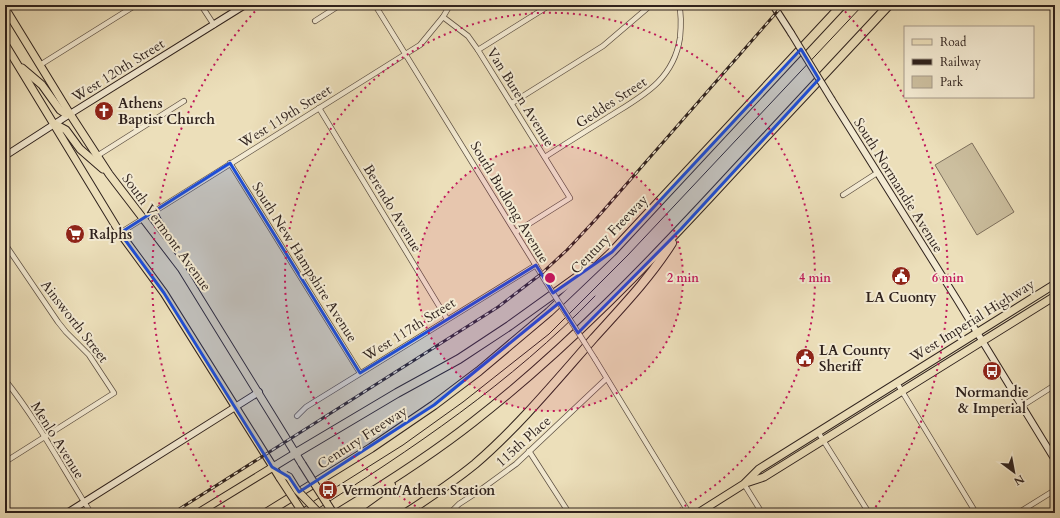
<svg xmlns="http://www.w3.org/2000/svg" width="1060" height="518" font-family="Cardo,serif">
	<rect width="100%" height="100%" fill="#ecdfba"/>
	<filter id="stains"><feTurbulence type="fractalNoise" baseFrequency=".005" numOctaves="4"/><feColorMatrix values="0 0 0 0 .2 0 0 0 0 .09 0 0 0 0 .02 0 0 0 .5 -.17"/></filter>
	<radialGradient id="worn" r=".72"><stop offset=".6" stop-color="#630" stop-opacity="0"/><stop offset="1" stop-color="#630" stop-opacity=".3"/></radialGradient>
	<path fill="#ccbf9f" stroke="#7e705e" d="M972 143 1014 212 977 235 935 165Z"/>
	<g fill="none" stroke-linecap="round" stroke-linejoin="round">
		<defs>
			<g id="street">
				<path d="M201 5 214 25"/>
				<path d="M375 5 546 282"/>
				<path d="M443 17 468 36 478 50 570 198 516 232"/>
				<path d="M315 21 340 5"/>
				<path d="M478 50 550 5"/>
				<path d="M40 65 136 5"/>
				<path d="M512 103 603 46 651 5"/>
				<path d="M319 108 447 319"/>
				<path d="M97 156 184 101"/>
				<path d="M545 157C565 144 586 131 607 118 640 97 673 82 680 38 681 27 682 16 679 5"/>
				<path d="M230 163 360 373"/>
				<path d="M843 195 877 173"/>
				<path d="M120 233 420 45 443 17 450 5"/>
				<path d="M5 244 58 322 66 332 89 355 114 393 5 462"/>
				<path d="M595 359 689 513"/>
				<path d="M5 380C38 421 63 469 91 513"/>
				<path d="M897 383 976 513"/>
				<path d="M1022 406 1055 385"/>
				<path d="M297 416 306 407 536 265"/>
				<path d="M818 432 869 513"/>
				<path d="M529 451 569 513"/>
				<path d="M744 484 762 513"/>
				<path d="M450 513 459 504 479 491 516 464 606 379"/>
				<path d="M1018 513 1055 490"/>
			</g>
			<g id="secondary">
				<path d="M773 5 791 33"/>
				<path d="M832 100 956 298 1055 460"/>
				<path d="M5 156 70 114 245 5"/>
				<path d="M67 513 259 392"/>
			</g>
			<g id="primary">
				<path d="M5 8 70 114 109 174 181 268 302 464"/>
				<path d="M5 44 120 233 164 293 280 478"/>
				<path d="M22 68 42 85 60 110 66 114H70"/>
				<path d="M55 124 66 130 80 149 103 169"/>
				<path d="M153 212 168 240 167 249"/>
				<path d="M746 483 764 477 1055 296"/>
				<path d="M198 513 296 453"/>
				<path d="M698 513 744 484 759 469 1055 284"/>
			</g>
			<g id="highway">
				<path d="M296 453 397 393 459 359 509 326 591 267"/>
				<path d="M266 513 371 448 434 405 479 371 549 312 612 252 842 5"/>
				<path d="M338 513C384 485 430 456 473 422 568 348 652 260 734 171 786 116 837 60 889 5"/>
				<path d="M352 513 391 485"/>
				<path d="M406 513C429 498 453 482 475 464 518 427 556 381 593 339 621 308 650 278 672 243"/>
			</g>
		</defs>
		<use href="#street" stroke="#5e5144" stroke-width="6"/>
		<use href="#secondary" stroke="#2f221d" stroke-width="8"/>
		<use href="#primary" stroke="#2f221d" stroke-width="9"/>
		<use href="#highway" stroke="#2f221d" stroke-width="10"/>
		<use href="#street" stroke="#f3ead2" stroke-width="4.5"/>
		<use href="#secondary" stroke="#f3ead2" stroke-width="6"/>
		<use href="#primary" stroke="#ecdfba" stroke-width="7"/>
		<use href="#highway" stroke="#ecdfba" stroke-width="8"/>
		<g stroke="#2f221d" stroke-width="1">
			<path d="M295 513 403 445 463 402 549 334 628 255 863 5"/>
			<path d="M311 513C412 449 511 383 595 296"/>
		</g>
		<defs>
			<path id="rail" d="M173 513 498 307 541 274 567 250 596 219 783 5"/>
		</defs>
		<use href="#rail" stroke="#2f221d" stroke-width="3"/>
		<use href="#rail" stroke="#f3ead2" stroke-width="1.5" stroke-dasharray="4.5" stroke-linecap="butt"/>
		<defs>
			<path id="street-bridge" d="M546 282 595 359"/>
			<path id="secondary-bridge" d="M791 33 832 100"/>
			<g id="primary-bridge">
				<path d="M302 464 333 513"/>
				<path d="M285 475 289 477 297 490 319 513"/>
				<path d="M280 478 303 513"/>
			</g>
		</defs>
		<use href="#street-bridge" stroke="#5e5144" stroke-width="6" stroke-linecap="butt"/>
		<use href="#secondary-bridge" stroke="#2f221d" stroke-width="8" stroke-linecap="butt"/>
		<use href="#primary-bridge" stroke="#2f221d" stroke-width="9" stroke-linecap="butt"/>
		<use href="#street-bridge" stroke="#f3ead2" stroke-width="4.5"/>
		<use href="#secondary-bridge" stroke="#f3ead2" stroke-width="6"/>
		<use href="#primary-bridge" stroke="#ecdfba" stroke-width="7"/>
	</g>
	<path fill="#1d4ed8" fill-opacity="0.2" stroke="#1d4ed8" stroke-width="3" stroke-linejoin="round" d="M801 49 819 79 681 229 578 333 559 303 434 405 299 492 289 477 272 467 164 293 120 233 230 163 360 373 536 265 553 293 612 252Z"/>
	<circle cx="550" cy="278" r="133" fill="#c2185b" fill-opacity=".12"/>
	<g fill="none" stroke="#c2185b" stroke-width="2" stroke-dasharray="2 4">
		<circle cx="550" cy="278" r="133"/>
		<path d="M426 512A265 265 0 1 1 674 512"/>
		<path d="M228 512A398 398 0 0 1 259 7M841 7A398 398 0 0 1 872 512"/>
	</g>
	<defs>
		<symbol id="church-disc" viewBox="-11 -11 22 22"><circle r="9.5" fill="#8f2418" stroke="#f3ead2"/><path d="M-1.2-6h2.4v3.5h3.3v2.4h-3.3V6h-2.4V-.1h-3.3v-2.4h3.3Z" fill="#fff"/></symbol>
		<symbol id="supermarket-disc" viewBox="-11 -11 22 22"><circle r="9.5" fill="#8f2418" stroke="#f3ead2"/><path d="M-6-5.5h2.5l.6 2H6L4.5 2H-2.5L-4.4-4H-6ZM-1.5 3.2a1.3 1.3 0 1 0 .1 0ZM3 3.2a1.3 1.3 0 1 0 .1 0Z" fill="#fff"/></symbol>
		<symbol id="civic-disc" viewBox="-11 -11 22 22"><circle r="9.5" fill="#8f2418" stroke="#f3ead2"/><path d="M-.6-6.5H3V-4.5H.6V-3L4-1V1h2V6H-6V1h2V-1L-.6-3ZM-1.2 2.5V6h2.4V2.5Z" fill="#fff"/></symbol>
		<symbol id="bus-disc" viewBox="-11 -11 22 22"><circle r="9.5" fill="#8f2418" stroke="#f3ead2"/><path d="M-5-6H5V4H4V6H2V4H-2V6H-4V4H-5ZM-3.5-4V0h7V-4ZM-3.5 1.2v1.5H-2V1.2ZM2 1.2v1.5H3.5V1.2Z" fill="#fff"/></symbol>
	</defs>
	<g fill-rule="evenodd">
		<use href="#church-disc" x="93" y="100" width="22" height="22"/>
		<use href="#supermarket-disc" x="64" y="223" width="22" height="22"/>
		<use href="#civic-disc" x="890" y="265" width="22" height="22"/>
		<use href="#civic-disc" x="794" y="347" width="22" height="22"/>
		<use href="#bus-disc" x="981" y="360" width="22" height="22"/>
		<use href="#bus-disc" x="317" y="479" width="22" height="22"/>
	</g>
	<g text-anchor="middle" stroke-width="4" stroke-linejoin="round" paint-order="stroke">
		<g font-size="14" fill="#2f221d" stroke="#f3ead2">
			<text transform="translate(118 70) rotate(-32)" y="5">West 120th Street</text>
			<text transform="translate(521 97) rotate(58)" y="5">Van Buren Avenue</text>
			<text transform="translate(611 102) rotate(-33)" y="5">Geddes Street</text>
			<text transform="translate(285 116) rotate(-32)" y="5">West 119th Street</text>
			<text transform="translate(899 185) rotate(58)" y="5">South Normandie Avenue</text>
			<text transform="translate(510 202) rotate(59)" y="5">South Budlong Avenue</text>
			<text transform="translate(393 208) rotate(59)" y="5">Berendo Avenue</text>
			<text transform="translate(167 232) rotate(54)" y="5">South Vermont Avenue</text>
			<text transform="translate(609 234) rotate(-46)" y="5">Century Freeway</text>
			<text transform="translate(305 262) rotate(58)" y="5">South New Hampshire Avenue</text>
			<text transform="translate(972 320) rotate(-32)" y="5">West Imperial Highway</text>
			<text transform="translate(75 321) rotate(52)" y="5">Ainsworth Street</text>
			<text transform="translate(409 329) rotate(-32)" y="5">West 117th Street</text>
			<text transform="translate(362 437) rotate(-33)" y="5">Century Freeway</text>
			<text transform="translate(58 440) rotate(58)" y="5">Menlo Avenue</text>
			<text transform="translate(523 441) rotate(-42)" y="5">115th Place</text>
		</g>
		<g font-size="14" font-weight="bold" fill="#2f221d" stroke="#f3ead2" text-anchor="start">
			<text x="118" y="108">Athens<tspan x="118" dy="16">Baptist Church</tspan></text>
			<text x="89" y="239">Ralphs</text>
			<text x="901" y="302" text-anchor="middle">LA Cuonty</text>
			<text x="819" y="355">LA County<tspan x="819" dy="16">Sheriff</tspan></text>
			<text x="992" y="397" text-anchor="middle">Normandie<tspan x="992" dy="16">&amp; Imperial</tspan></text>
			<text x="342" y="495">Vermont/Athens Station</text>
		</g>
	</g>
	<circle cx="550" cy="278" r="6" fill="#c2185b" stroke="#f3ead2" stroke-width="2"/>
	<g font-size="12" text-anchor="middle" font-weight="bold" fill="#c2185b" stroke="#f3ead2" stroke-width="4" stroke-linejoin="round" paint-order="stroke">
		<text x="683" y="282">2 min</text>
		<text x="815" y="282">4 min</text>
		<text x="948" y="282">6 min</text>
	</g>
	<rect width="1060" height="518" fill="none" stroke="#ecdfba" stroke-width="20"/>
	<rect x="6" y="6" width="1048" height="506" fill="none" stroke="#2f221d" stroke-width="2"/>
	<rect x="10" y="10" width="1040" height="498" fill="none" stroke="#2f221d"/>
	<rect x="904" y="26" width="130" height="72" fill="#f3ead2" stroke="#a59a8a"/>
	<rect x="912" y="39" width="20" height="6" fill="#ecdfba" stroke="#a59a8a"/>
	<text x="940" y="46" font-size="12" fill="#2f221d">Road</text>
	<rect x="912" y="59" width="20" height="6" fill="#2f221d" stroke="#a59a8a"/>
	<text x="940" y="66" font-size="12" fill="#2f221d">Railway</text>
	<rect x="912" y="76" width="20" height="12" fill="#ccbf9f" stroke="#a59a8a"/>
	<text x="940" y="86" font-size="12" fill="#2f221d">Park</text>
	<g transform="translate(1014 472) rotate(148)" stroke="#f3ead2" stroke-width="3" paint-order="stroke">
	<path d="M0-3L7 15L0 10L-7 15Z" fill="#2f221d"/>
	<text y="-6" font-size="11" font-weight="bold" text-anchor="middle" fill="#2f221d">N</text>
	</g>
	<rect width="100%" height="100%" filter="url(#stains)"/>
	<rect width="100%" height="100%" fill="url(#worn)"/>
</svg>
